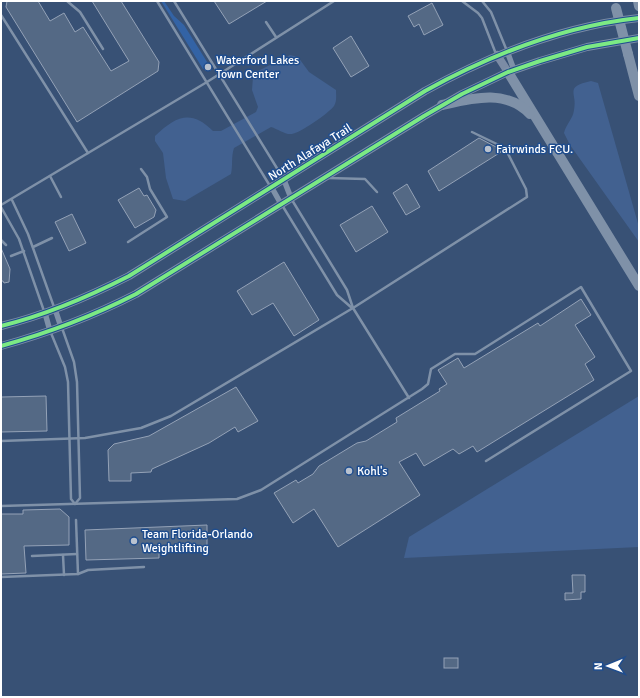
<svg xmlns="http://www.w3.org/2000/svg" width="640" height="698" font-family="Signika,sans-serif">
	<rect width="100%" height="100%" fill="#385175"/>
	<path fill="#3363a5" d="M161 1H164L174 16 184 25 209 65 207 68 203 69Z"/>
	<g fill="#426190">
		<path d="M290 55 298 57 309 72 336 90C336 96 337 101 334 106 329 113 300 133 292 134 285 135 278 129 271 127L234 148C231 157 233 165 231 174L185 201 173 199 166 178 163 153 155 141V136C176 116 191 109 213 131H221L256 112 258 107 252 90 253 77 258 71Z"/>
		<path d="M591 81 598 83 639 227V242L570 145 564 133C566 124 573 119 574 110 578 93 563 87 591 81Z"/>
		<path d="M639 396V547L404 558 409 537Z"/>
	</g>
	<g fill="#546985" stroke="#94a2b7">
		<path d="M7 1H38L50 21 64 13 75 32 83 27 111 71 129 61 92 1H121L159 62 158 71 77 122 6 7Z"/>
		<path d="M214 1H267L229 24Z"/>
		<path d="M432 3 443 25 424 35 419 24 414 27 408 16Z"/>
		<path d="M351 36 369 66 351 77 333 48Z"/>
		<path d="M479 138 498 148 501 152 439 191 428 171Z"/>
		<path d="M407 184 420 207 406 215 393 193Z"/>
		<path d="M139 188 144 196 147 195 156 210 154 217 135 228 118 200Z"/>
		<path d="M372 206 388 232 356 252 340 225Z"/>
		<path d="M72 214 86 243 69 251 55 222Z"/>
		<path d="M1 248 10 269 9 282 4 283 3 281H1Z"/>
		<path d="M284 262 319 320 294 336 273 303 252 315 237 291Z"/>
		<path d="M581 299 591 315 575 325 595 357 585 364 594 380 477 452 473 446 459 454 453 449 424 466 416 453 399 462 420 495 338 547 314 509 293 523 274 493 296 480 298 483 313 474 319 466 357 443 366 441 397 422 396 418 440 391 439 389 447 384 438 370 458 358 464 368 538 323 540 326Z"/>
		<path d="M236 387 258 421 238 432 235 427 209 443 152 469 151 472 131 473V481H109L108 450 114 444 149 436Z"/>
		<path d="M46 396 47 431 1 432V397Z"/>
		<path d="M60 509 69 517V545L24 546 26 573 1 574V514H23V510Z"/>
		<path d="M207 525V550L159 552V558L86 560 85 530Z"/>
		<path d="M572 575H585V592H581V599L565 600V593H573Z"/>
		<rect x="444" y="658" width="14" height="10"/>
	</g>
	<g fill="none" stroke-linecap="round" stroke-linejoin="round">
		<g stroke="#7f91a8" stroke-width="2.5">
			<path d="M67 1 80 12 103 49"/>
			<path d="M157 1 270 186"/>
			<path d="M174 1 283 178"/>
			<path d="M462 1 478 13 482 18 496 54"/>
			<path d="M482 1 491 12 507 51"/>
			<path d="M1 15 88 153"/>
			<path d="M266 22 276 37"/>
			<path d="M50 176 61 197"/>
			<path d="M328 178 365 179 377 192"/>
			<path d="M12 200 28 234 54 307"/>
			<path d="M292 200 347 290 353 308 409 398"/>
			<path d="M1 205 207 82 334 1"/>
			<path d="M282 205 337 295 352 308"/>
			<path d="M1 207 19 239 44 311"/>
			<path d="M1 240 6 245"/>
			<path d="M128 242 167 217 150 189 147 177 141 169"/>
			<path d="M33 247 52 238"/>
			<path d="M11 256 24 251"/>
			<path d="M51 333 65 367 68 382 71 499 75 504 80 498 77 382 74 362 62 328"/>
			<path d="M1 441 85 438 141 428 171 416 353 308 527 197 526 189 505 148 472 132"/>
			<path d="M1 506 237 499 261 490 422 389 428 384 431 369 455 354H475L581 287 631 371 486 461"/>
			<path d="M76 520 78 574"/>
			<path d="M63 555 64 575"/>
			<path d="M32 556 77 554"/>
			<path d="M1 577 78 574 88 570 144 567"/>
		</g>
		<g stroke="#7f91a8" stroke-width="5.5">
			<path d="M507 51 514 70"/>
			<path d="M284 180 291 198"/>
			<path d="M272 188 281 204"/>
			<path d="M55 309 61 327"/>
			<path d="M45 313 50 331"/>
		</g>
		<g stroke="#7c8ca5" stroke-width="8">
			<path d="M497 55 508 72"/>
			<path d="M1 326C46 315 88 297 129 276L425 91C492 54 563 26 639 18"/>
			<path d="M1 346C48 333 93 316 136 294L424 116 462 94 508 72 540 61 587 47 639 38"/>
		</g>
		<g stroke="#7f91a8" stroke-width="10">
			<path d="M638 1 639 6"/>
			<path d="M628 54 639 96"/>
			<path d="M508 72 639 286"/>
			<path d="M442 105C473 98 506 89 530 114"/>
		</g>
		<path stroke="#7f91a8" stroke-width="10" d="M616 8 628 54"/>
		<defs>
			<g id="cycleway">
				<path d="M1 326C46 315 88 297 129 276L425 91C492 54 563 26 639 18"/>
				<path d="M1 346C48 333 93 316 136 294L424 116 462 94 508 72 540 61 587 47 639 38"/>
			</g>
		</defs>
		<use href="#cycleway" stroke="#1f4d8e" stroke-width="6"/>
		<use href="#cycleway" stroke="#7ce984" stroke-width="4"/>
	</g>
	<g fill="#b9c2cf" stroke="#1f4d8e" stroke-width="1.5">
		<circle cx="208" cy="67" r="4"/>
		<circle cx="488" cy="149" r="4"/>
		<circle cx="349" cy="471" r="4"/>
		<circle cx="134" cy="541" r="4"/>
	</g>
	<g text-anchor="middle" stroke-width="3" stroke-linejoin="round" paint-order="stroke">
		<g font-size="12" fill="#fff" stroke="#1f4d8e" text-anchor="start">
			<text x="216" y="64">Waterford Lakes<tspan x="216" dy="14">Town Center</tspan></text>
			<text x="496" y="153">Fairwinds FCU.</text>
			<text x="357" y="475">Kohl's</text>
			<text x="142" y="538">Team Florida-Orlando<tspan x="142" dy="14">Weightlifting</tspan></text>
		</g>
		<g font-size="12" fill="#fff" stroke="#1f4d8e">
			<text transform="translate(310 152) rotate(-32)" y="4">North Alafaya Trail</text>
		</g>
	</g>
	<rect width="640" height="698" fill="none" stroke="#ffffff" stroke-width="4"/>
	<g transform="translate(608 666) rotate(269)" stroke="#1f4d8e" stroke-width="3" paint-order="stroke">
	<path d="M0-3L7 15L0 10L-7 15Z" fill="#ffffff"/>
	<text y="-6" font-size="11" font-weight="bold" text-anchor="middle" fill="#ffffff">N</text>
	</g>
</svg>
